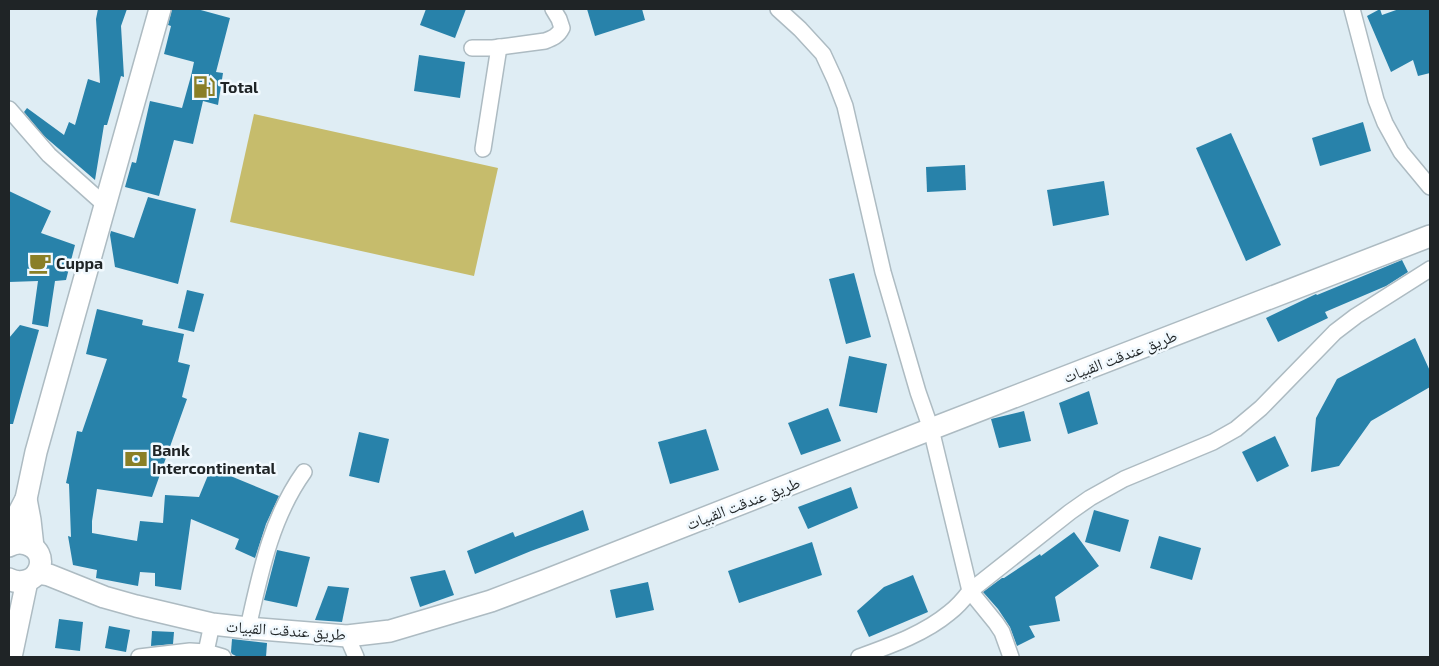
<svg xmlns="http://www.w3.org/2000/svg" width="1439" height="666" font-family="'Exo 2','Noto Naskh Arabic',sans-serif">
	<rect width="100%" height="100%" fill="#dfedf4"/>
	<path fill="#c6bc6c" d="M254 114 498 168 474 276 230 222Z"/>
	<g fill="#2882aa">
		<path d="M98 9H127L121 26 124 77 121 76 107 125H104L95 180 44 136 24 112 27 108 64 135 69 122 75 125 88 79 100 83 96 19Z"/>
		<path d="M172 9H197L230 18 216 72 223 73 218 105 203 101 193 144 174 140 159 196 125 187 132 162 136 163 150 101 182 108 191 76 194 62 164 54 171 26 168 25Z"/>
		<path d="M426 9H466L455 38 420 25Z"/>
		<path d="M587 9H642L645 20 595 36Z"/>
		<path d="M1380 9 1382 15 1399 9H1430V73L1418 76 1413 60 1391 72 1367 16Z"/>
		<path d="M419 55 465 62 460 98 414 91Z"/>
		<path d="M1363 122 1371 151 1320 166 1312 138Z"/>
		<path d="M1231 133 1281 245 1246 261 1196 148Z"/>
		<path d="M965 165 966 190 927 192 926 167Z"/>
		<path d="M1104 181 1109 215 1053 226 1047 190Z"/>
		<path d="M9 191 51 211 41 233 75 245 66 280 55 281 48 327 32 324 38 281 9 282 10 214 9 213Z"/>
		<path d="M148 197 196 209 178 284 115 267 110 235 111 231 134 238Z"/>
		<path d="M1402 260 1408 272 1386 286 1325 312 1328 318 1278 342 1266 318 1316 294 1317 295Z"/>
		<path d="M854 273 871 337 846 344 829 279Z"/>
		<path d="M187 290 204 294 194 332 178 328Z"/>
		<path d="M97 309 143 320 142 325 184 334 178 362 190 365 182 397 187 399 152 497 97 489 92 521V533L137 541 140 521 163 523 165 495 199 497 211 468 279 496 266 524 255 558 235 549 239 539 191 519 181 590 155 586V573L140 572 138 586 96 578 97 570 73 565 68 536 71 537 69 484 66 483 77 431 82 432 107 359 86 354Z"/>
		<path d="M20 325 39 330 13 424H9V338Z"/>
		<path d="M1415 338 1430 371V387L1371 421 1339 466 1311 472 1316 418 1337 379Z"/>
		<path d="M849 356 887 364 877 413 839 406Z"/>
		<path d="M1089 391 1098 424 1068 434 1059 403Z"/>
		<path d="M828 408 841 441 801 455 788 423Z"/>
		<path d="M1024 411 1031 441 999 448 991 419Z"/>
		<path d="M706 429 719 470 670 484 658 442Z"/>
		<path d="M359 432 389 439 379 483 349 476Z"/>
		<path d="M1275 436 1289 466 1257 482 1242 452Z"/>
		<path d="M851 487 858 508 808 529 798 507Z"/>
		<path d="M583 510 589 530 531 551 475 574 467 551 513 532 515 537Z"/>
		<path d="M1094 510 1129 520 1120 552 1085 542Z"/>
		<path d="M1074 532 1099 566 1055 597 1060 621 1029 626 1035 637 1017 646 1010 627 998 609 983 592 1002 578H1004L1040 554 1041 556Z"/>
		<path d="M1159 536 1201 548 1192 580 1150 568Z"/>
		<path d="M812 542 822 575 739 603 728 571Z"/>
		<path d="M277 550 310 557 297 607 264 600Z"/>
		<path d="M445 570 454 595 420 607 410 577Z"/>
		<path d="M913 575 928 612 869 637 857 611 884 587Z"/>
		<path d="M648 582 654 610 616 618 610 590Z"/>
		<path d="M328 586 349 588 342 622 315 620Z"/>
		<path d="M59 619 83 622 80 651 55 648Z"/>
		<path d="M109 626 130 630 126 652 105 648Z"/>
		<path d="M152 631 174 632 173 644 151 646Z"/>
		<path d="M232 639 267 643 266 657H238L232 654 231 652Z"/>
	</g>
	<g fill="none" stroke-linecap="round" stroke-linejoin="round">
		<defs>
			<g id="street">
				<path d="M778 9 800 29 823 54 835 80 845 106 883 272 918 392 931 429 970 591 996 623 1002 632 1011 657"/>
				<path d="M1352 9 1376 100 1385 123 1401 152 1430 187"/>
				<path d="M472 48H493L545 41C553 38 558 36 562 28L559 19 553 9"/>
				<path d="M9 109 49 155 105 205"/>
				<path d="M483 149 499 47"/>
				<path d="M212 624 206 652 223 657"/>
				<path d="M248 628C260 574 271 518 304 472"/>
				<path d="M347 636 356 657"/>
				<path d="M139 657 190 651 206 652"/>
				<path d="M859 657C889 646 924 634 949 613 957 607 964 599 970 591L1070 512 1090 498 1124 479 1213 442 1236 429 1261 408 1335 332 1356 316 1430 269"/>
			</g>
			<g id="secondary">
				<path d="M26 499 30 520 33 547"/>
				<path d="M9 542 16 518 26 499 36 452 160 9"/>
				<path d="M9 546C23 538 44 548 40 566 37 581 20 585 9 579"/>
				<path d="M37 573 49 575 104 597 136 606 212 624 248 628 347 636 390 631 491 601 544 581 931 429 1430 236"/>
				<path d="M11 657 27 581"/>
			</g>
		</defs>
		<use href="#street" stroke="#adbbc2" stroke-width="18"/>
		<use href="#secondary" stroke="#adbbc2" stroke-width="24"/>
		<use href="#street" stroke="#fff" stroke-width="15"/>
		<use href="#secondary" stroke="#fff" stroke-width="21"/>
	</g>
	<defs>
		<symbol id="fuel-bare" viewBox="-9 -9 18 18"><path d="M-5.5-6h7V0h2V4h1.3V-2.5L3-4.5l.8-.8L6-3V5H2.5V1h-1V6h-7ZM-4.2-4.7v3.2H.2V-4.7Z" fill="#8a7f26" stroke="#f1f9fe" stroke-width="2.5" paint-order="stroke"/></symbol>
		<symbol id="cafe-bare" viewBox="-9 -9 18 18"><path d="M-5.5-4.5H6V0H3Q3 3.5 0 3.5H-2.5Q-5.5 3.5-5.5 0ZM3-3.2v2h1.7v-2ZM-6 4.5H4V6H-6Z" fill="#8a7f26" stroke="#f1f9fe" stroke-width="2.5" paint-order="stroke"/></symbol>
		<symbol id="bank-bare" viewBox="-9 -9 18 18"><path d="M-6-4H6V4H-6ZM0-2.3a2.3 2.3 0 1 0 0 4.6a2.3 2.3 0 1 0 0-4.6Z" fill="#8a7f26" stroke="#f1f9fe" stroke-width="2.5" paint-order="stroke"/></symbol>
	</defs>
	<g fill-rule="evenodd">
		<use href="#fuel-bare" x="188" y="71" width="32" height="32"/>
		<use href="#cafe-bare" x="24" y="247" width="32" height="32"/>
		<use href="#bank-bare" x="120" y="443" width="32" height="32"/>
	</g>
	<g text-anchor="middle" stroke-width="5" stroke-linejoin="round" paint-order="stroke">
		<g font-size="16" font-weight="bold" fill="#1f2426" stroke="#f1f9fe" text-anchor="start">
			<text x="220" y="93">Total</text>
			<text x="56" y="269">Cuppa</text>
			<text x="152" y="456">Bank<tspan x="152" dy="18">Intercontinental</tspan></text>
		</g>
		<g font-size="16" fill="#1f2426" stroke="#f1f9fe">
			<text transform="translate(1120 356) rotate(-21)" y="6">طريق عندقت القبيات</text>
			<text transform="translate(743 503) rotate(-21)" y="6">طريق عندقت القبيات</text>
			<text transform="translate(286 630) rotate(4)" y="6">طريق عندقت القبيات</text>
		</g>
	</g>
	<rect width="1439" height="666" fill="none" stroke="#1f2426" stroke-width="20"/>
</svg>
